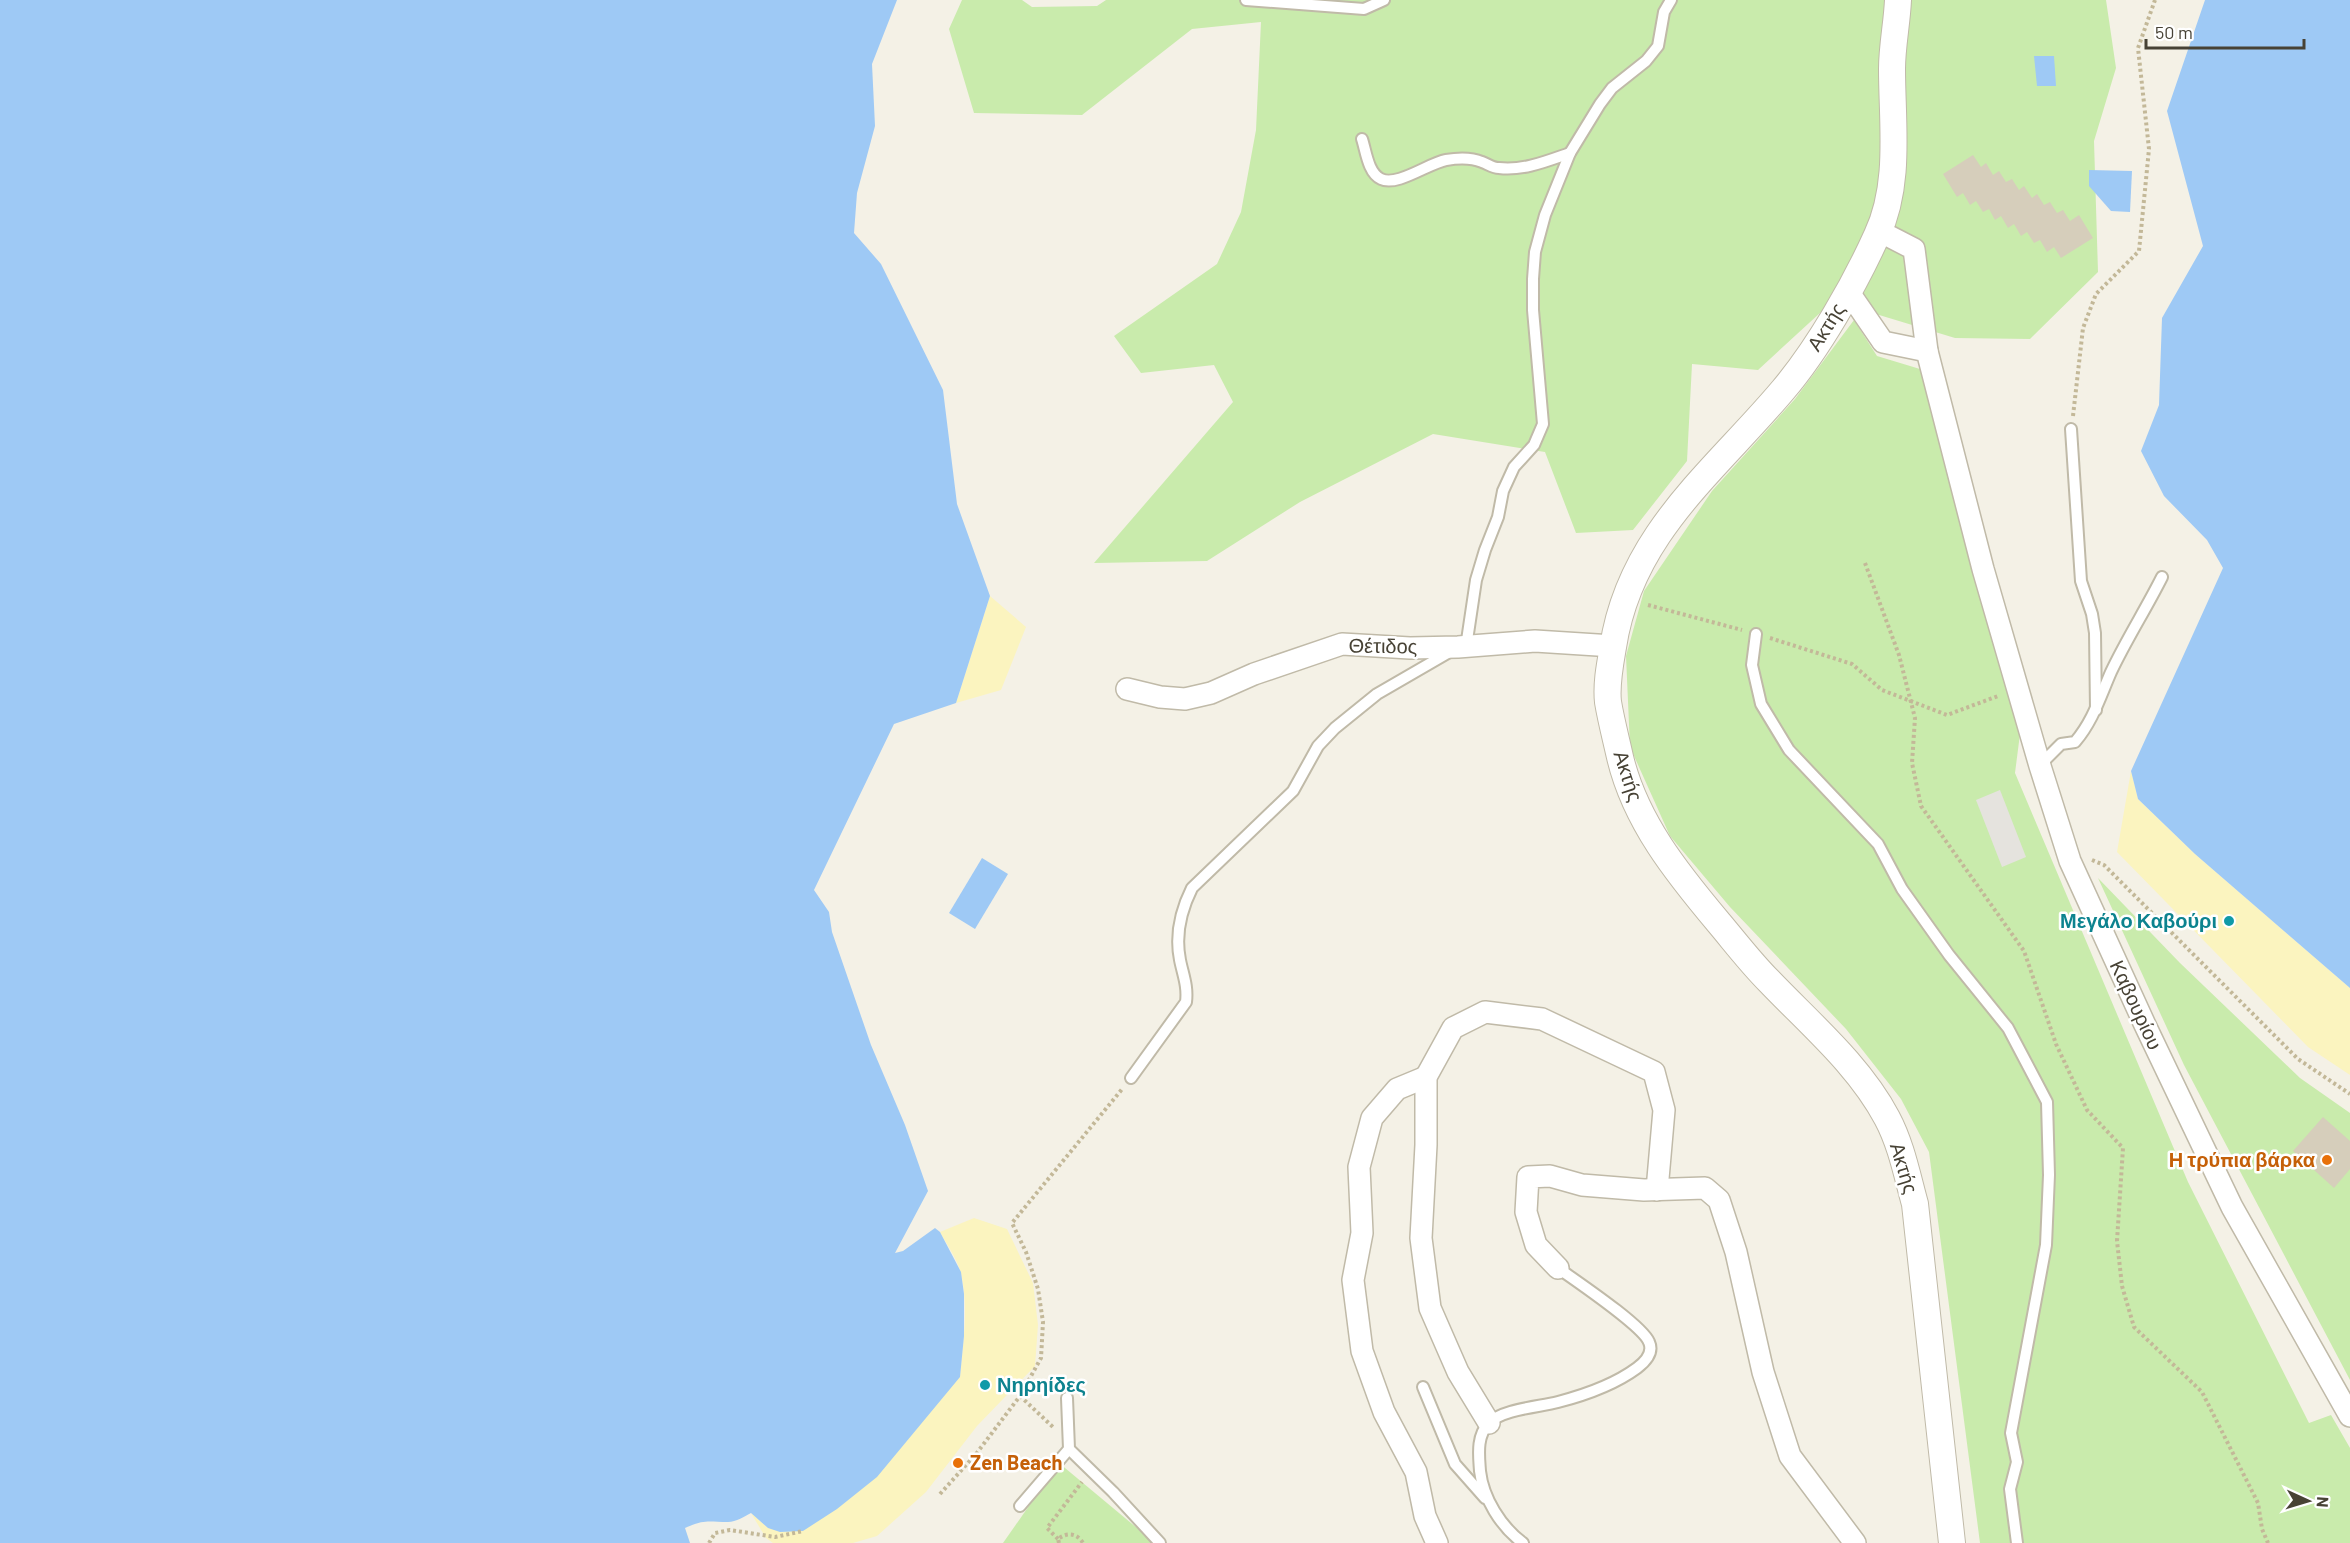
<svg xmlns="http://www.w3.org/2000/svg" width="2350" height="1543" font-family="Barlow,sans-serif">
	<rect width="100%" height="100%" fill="#f4f1e6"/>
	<g fill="#c9ebac">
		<path d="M962 0H1022L1032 7 1097 6 1106 0H2106L2116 68 2094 141 2098 272 2030 339 1955 338 1833 301 1758 370 1692 364 1687 461 1633 530 1576 533 1545 452 1433 434 1300 502 1207 561 1094 563 1233 402 1214 365 1141 373 1114 336 1217 264 1241 212 1256 130 1261 22 1192 29 1082 115 974 113 949 29Z"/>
		<path d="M1854 320 1877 356 1920 369 1972 567 2020 734 2015 773 2188 1182 2309 1423 2331 1415 2350 1448V1543H1980L1929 1152 1901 1099 1846 1029 1730 907 1670 836 1630 747 1626 656 1644 591 1712 491 1795 399Z"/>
		<path d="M2098 878 2180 963 2300 1078 2350 1113V1380L2184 1065Z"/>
		<path d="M1059 1463 1155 1543H1003Z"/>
	</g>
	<g fill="#fbf4bf">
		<path d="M990 596 1026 627 1001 690 956 703Z"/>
		<path d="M2131 771 2138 799 2195 854 2350 988V1075L2308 1047 2117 852Z"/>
		<path d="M974 1218 1007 1229 1033 1283 1038 1325 1035 1366 977 1426 926 1492 877 1536 853 1543H773L766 1538 751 1513 768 1528 960 1377C963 1344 969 1307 961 1274 958 1260 947 1245 940 1232Z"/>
	</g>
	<path fill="#e5e3de" d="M2000 790 2026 857 2002 867 1976 800Z"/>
	<g fill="#9ec9f5">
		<path d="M0 0H897L872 64 875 126 857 193 854 233 881 264 943 390 957 504 990 596 956 703 894 724 814 890 829 912 832 932 871 1045 905 1125 928 1191 895 1253 903 1251 935 1228 940 1232 961 1272 964 1294V1336L960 1377 877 1477 837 1509 803 1531 780 1532 768 1528 751 1513C745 1516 736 1522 728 1522 708 1522 705 1519 685 1528L690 1543H0Z"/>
		<path d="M2205 0H2350V988L2195 854 2138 799 2131 771 2223 568 2207 540 2164 496 2141 451 2159 405 2162 318 2203 246 2167 111Z"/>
		<path d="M2034 56H2054L2056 86H2037Z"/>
		<path d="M2089 170 2132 171 2130 212 2111 211 2089 186Z"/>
		<path d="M982 858 1008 874 975 929 949 913Z"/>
	</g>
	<g fill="#d6cebb">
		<path d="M1973 155 1981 167 1986 163 1993 175 1999 171 2006 182 2012 179 2019 190 2024 186 2032 198 2037 194 2044 205 2050 202 2057 213 2063 210 2070 221 2079 215 2093 238 2061 258 2054 247 2047 252 2040 240 2034 243 2027 232 2021 236 2014 224 2008 228 2001 216 1995 220 1989 209 1983 212 1976 201 1970 205 1963 193 1957 197 1943 174Z"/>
		<path d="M2323 1117 2350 1141V1169L2334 1188 2293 1151Z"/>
	</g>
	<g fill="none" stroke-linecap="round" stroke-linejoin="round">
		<defs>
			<g id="service">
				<path d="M1246 0 1364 9 1384 0"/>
				<path d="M1362 139C1366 151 1368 173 1381 179 1397 187 1429 163 1446 160 1458 158 1470 157 1482 162 1488 164 1492 168 1499 168 1523 171 1547 161 1570 153"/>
				<path d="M2071 429 2081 581 2092 614 2095 633 2096 710"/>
				<path d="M1756 634 1752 665 1761 704 1789 750 1878 844 1902 889 1949 955 2008 1028 2047 1102 2049 1175 2046 1245 2011 1433 2017 1462 2010 1489 2017 1543"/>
				<path d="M1466 647 1476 580 1485 550 1498 517 1503 491 1514 467 1534 445 1543 424 1533 310V279L1535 252 1545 215 1570 153 1600 104 1612 88 1646 61 1658 46 1664 12 1671 0"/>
				<path d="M2040 765 2061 744 2075 742C2093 721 2100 697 2111 672 2126 640 2146 609 2162 577"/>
				<path d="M1131 1078 1186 1002C1188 986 1183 975 1180 960 1175 935 1181 910 1192 888L1293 791 1318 746 1335 728 1377 694 1453 650"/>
				<path d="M1423 1387 1455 1464 1485 1498"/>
				<path d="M1067 1398 1069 1449 1113 1492 1160 1543"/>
				<path d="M1020 1506 1069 1449"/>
				<path d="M1523 1543C1501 1527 1483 1498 1480 1471 1479 1456 1476 1436 1489 1423 1503 1409 1539 1407 1558 1402 1585 1395 1614 1385 1637 1368 1645 1362 1654 1353 1649 1342 1642 1325 1576 1281 1558 1268"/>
			</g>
			<g id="minor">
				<path d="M1879 231 1914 249 1927 351"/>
				<path d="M1848 291 1883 342 1927 351 1983 569 2040 766 2070 861 2145 1025 2232 1207 2350 1416"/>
				<path d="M1127 689 1160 697 1185 699 1211 693 1254 674 1342 644 1410 648 1458 647 1535 641 1613 646"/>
				<path d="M1426 1077 1397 1089 1372 1118 1359 1167 1362 1233 1353 1280 1362 1351 1384 1412 1416 1472 1425 1516 1437 1543"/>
				<path d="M1558 1268 1536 1245 1526 1212 1528 1177 1550 1176 1582 1185 1644 1190 1705 1188 1719 1200 1736 1252 1763 1372 1790 1456 1855 1543"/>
				<path d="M1489 1423 1458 1372 1430 1308 1421 1238 1426 1145V1077L1453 1028 1485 1012 1542 1019 1654 1072 1664 1110 1657 1190"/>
			</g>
			<path id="tertiary" d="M1898 0C1897 23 1892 46 1892 69 1892 124 1901 184 1877 235 1855 284 1818 349 1783 390 1715 471 1630 534 1613 647 1610 664 1606 684 1608 702 1611 720 1616 739 1620 757 1635 821 1677 873 1719 923 1735 942 1751 963 1769 981 1810 1024 1859 1065 1887 1118 1901 1144 1907 1175 1915 1204L1952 1543"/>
		</defs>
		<use href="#service" stroke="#c0baa8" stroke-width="14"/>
		<use href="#minor" stroke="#c0baa8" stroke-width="24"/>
		<use href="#tertiary" stroke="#c0baa8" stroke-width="28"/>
		<g stroke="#c3b898" stroke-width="4" stroke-dasharray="3 3" stroke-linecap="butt">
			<path d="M2073 416 2083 328 2096 294 2139 251 2149 149 2138 48 2155 0"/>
			<path d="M1865 563 1899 655 1915 718 1912 763 1921 806 2024 951 2056 1044 2087 1110 2123 1148 2117 1241 2122 1286 2134 1327 2202 1392 2258 1503 2262 1529 2268 1543"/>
			<path d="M1648 605 1742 630"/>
			<path d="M1770 638 1852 664 1882 690 1947 715 1998 696"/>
			<path d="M2092 860 2104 865 2298 1059 2350 1094"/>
			<path d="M1020 1396 1054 1428"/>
			<path d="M940 1494 976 1454 1020 1396 1041 1358 1043 1322 1038 1289 1026 1252 1012 1223 1123 1088"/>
			<path d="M1058 1539 1047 1528 1082 1482"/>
			<path d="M709 1543 715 1533 730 1530 775 1537 803 1531"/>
			<path d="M1059 1543 1058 1539C1067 1532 1077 1533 1083 1543"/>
		</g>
		<use href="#service" stroke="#fff" stroke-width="10"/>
		<use href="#minor" stroke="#fff" stroke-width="21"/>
		<use href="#tertiary" stroke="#fff" stroke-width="26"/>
	</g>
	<g fill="#0f9aa8" stroke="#fff" stroke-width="2">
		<circle cx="2229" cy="921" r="6"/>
		<circle cx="985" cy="1385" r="6"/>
	</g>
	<g fill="#e8710a" stroke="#fff" stroke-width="2">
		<circle cx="2327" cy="1160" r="6"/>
		<circle cx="958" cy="1463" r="6"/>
	</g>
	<g text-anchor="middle" stroke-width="5" stroke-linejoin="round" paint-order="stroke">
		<g font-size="20" fill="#474235" stroke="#fff">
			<text transform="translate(1826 327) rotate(-58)" y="7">Ακτής</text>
			<text transform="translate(1383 646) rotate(1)" y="7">Θέτιδος</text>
			<text transform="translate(1628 776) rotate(72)" y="7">Ακτής</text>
			<text transform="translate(2136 1005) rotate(65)" y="7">Καβουρίου</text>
			<text transform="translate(1904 1168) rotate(73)" y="7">Ακτής</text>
		</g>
		<g font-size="20" font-weight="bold" fill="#0d838f" stroke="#fff" text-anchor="end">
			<text x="2217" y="928">Μεγάλο Καβούρι</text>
			<text x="997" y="1392" text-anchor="start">Νηρηίδες</text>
		</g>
		<g font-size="20" font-weight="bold" fill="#c56008" stroke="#fff" text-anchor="end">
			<text x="2315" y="1167">Η τρύπια βάρκα</text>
			<text x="970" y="1470" text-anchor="start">Zen Beach</text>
		</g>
	</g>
	<g transform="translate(2308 1501) rotate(94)" stroke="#ffffff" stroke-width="4.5" paint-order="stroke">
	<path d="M0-4.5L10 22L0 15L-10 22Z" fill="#474235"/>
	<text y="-9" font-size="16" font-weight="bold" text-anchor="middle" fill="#474235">N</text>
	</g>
	<path d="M2146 39v9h158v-9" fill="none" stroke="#474235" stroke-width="3"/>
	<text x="2155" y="39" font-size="18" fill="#474235" stroke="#ffffff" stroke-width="4.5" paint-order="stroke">50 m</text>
</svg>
